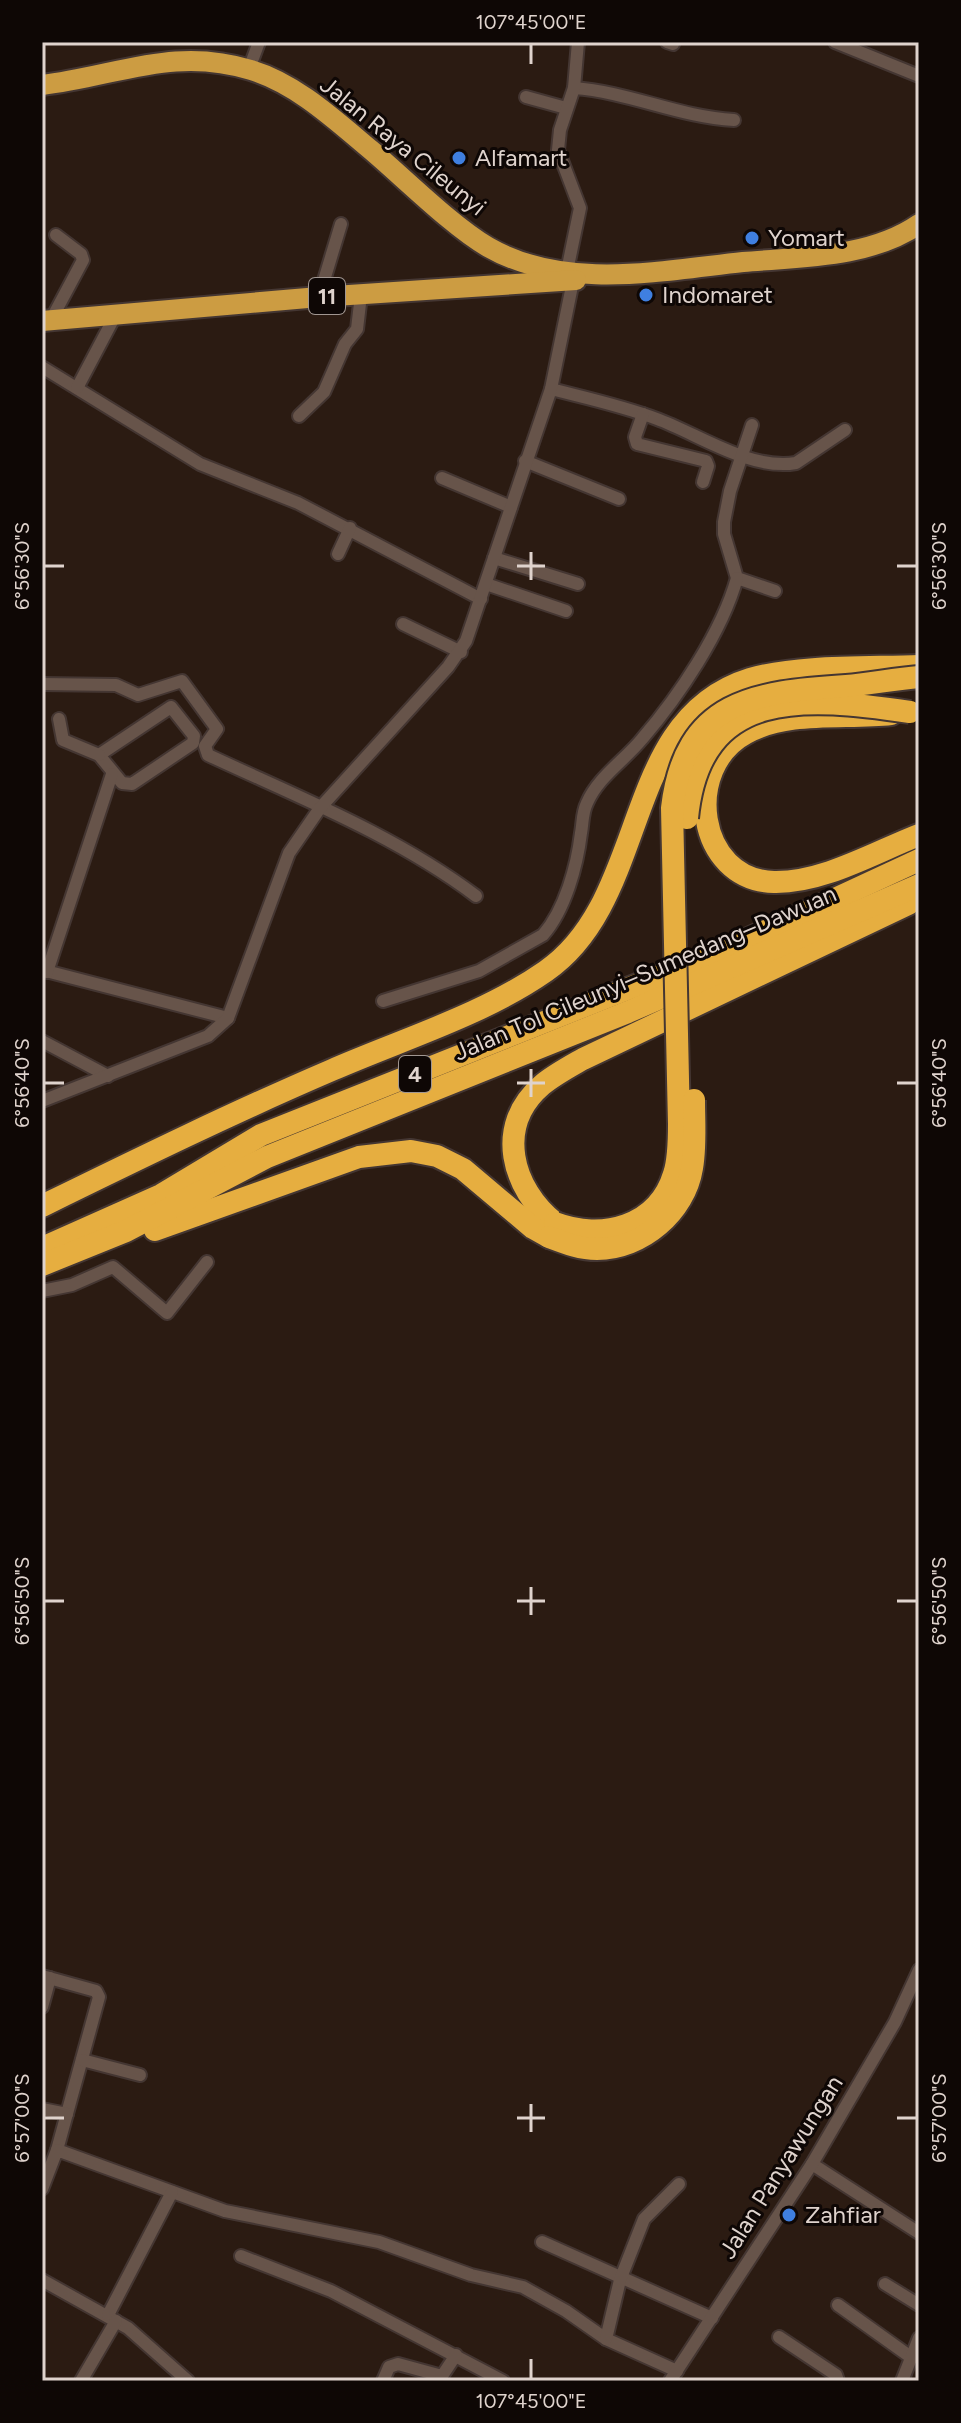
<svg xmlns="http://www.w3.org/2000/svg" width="961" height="2423" font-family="Figtree,sans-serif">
	<rect width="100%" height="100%" fill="#2b1b12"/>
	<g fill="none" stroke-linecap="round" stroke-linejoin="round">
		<defs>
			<g id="minor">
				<path d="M667 42 673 44"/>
				<path d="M835 42 919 76"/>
				<path d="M249 69 259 42"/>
				<path d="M574 88C629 92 679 117 734 120"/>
				<path d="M526 97 566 108"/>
				<path d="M567 271 580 208 558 150 560 130 574 88 578 42"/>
				<path d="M319 297 341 224"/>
				<path d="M51 320 83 260 81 254 56 235"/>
				<path d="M42 367 200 464 298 503 481 599"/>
				<path d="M77 388 115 316"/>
				<path d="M551 389C586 398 623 406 657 419 698 434 751 471 796 463L845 430"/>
				<path d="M643 414 635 437 637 444 706 461 708 466 703 482"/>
				<path d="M299 416 324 392 345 344 357 329 361 295"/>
				<path d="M752 425 730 491 724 522V534L737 578 775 591"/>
				<path d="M525 461 619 499"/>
				<path d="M442 478 511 507"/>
				<path d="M338 554 350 528"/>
				<path d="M494 558 578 584"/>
				<path d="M486 584 566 611"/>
				<path d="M403 624 461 652"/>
				<path d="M42 684 116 685 138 695 182 681 217 729 205 746 208 755C298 797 395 835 476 896"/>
				<path d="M171 707 194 736 193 743 132 784 122 783 99 755Z"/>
				<path d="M59 719 63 740 99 755"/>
				<path d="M42 970 228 1018"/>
				<path d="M47 972 112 774"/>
				<path d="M383 1001 479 971 543 935C565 910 577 866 581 833 583 823 582 813 587 803 598 777 624 761 642 739 679 696 722 632 737 578"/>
				<path d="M42 1041 108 1076"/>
				<path d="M42 1101 208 1036 228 1018 289 853 320 808 448 667 466 641 551 389 573 281"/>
				<path d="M42 1291 72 1285 113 1267 167 1313 207 1262"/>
				<path d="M42 1976 96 1991 99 1997 57 2150"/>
				<path d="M42 2007 50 1978"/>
				<path d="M82 2060 140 2075"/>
				<path d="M42 2109 67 2114"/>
				<path d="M812 2164 919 2233"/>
				<path d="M42 2189 57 2150 225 2211 379 2242 471 2275 523 2287 566 2311 606 2339 677 2371"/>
				<path d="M542 2242 712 2318"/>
				<path d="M241 2256 331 2291 503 2381"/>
				<path d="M42 2280 128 2328 188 2381"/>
				<path d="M885 2284 919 2305"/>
				<path d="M838 2305 912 2358"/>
				<path d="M108 2315 172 2192"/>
				<path d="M779 2337 836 2375 838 2381"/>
				<path d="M606 2339 620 2280 644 2219 679 2184"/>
				<path d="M81 2381 116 2321"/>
				<path d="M383 2381 389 2367 398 2364 442 2376 456 2355"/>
				<path d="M670 2381 812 2164 895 2022 919 1970"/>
				<path d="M902 2381 919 2338"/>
			</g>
			<g id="trunk">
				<path d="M42 85C117 76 174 46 251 70 297 84 335 120 371 150 404 178 452 226 488 247 565 291 660 271 743 262 801 257 870 258 919 224"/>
				<path d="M42 321 319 297 576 280"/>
			</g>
			<g id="motorway">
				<path d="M891 714C844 719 788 710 746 733 682 767 696 880 774 882 823 883 875 852 919 835"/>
				<path d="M42 1206C138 1159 234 1112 332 1070 403 1039 483 1015 546 971 651 898 620 719 750 679 799 665 868 668 919 666"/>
				<path d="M555 1223C512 1189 494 1126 542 1085 554 1075 569 1067 583 1059L908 904"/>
				<path d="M155 1230 359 1157 411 1151 437 1156 463 1169 533 1228 549 1237"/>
				<path d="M42 1248 161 1195 261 1135 725 950 919 860"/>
				<path d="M42 1265 126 1231 267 1157 628 1012 919 885"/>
			</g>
		</defs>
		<use href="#minor" stroke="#443632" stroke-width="16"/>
		<use href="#trunk" stroke="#443632" stroke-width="24"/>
		<use href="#motorway" stroke="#443632" stroke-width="26"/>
		<use href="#minor" stroke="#67544a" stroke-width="12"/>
		<use href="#trunk" stroke="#cc9c42" stroke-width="20"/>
		<use href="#motorway" stroke="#e6ae40" stroke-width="22"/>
		<defs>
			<g id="motorway-bridge">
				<path d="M687 818C700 685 807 697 910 712"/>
				<path d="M555 1223C602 1241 658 1227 674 1174 679 1159 679 1140 679 1124L672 808C685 700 754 692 846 686 870 684 894 679 919 677"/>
				<path d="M549 1237C565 1243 580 1249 597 1249 642 1249 685 1212 692 1168 696 1145 694 1123 694 1100"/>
			</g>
		</defs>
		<use href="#motorway-bridge" stroke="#443632" stroke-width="26" stroke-linecap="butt"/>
		<use href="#motorway-bridge" stroke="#e6ae40" stroke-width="22"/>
	</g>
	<path fill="none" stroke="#dfd3cd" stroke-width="3" d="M531 44V64M531 552V580M44 566H64M517 566H545M897 566H917M531 1069V1097M44 1083H64M517 1083H545M897 1083H917M531 1587V1615M44 1601H64M517 1601H545M897 1601H917M531 2104V2132M44 2118H64M517 2118H545M897 2118H917M531 2359V2379"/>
	<g fill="#3f7fe0" stroke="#0e0705" stroke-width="3">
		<circle cx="459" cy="158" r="8"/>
		<circle cx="752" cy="238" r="8"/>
		<circle cx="646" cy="295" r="8"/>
		<circle cx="789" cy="2215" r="8"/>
	</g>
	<g text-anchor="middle" stroke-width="6" stroke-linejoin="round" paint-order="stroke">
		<g fill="#0e0705" stroke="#a09691" stroke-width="2">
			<rect x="309" y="278" width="36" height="36" rx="6"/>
			<rect x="399" y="1056" width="32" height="36" rx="6"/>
		</g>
		<g font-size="22" font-weight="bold" fill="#dfd3cd">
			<text x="327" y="304">11</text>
			<text x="415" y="1082">4</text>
		</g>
		<g font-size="24" fill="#dfd3cd" stroke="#0e0705">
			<text transform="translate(403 146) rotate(39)" y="8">Jalan Raya Cileunyi</text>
			<text transform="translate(645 973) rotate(-23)" y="8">Jalan Tol Cileunyi–Sumedang–Dawuan</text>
			<text transform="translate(781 2167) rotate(-58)" y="8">Jalan Panyawungan</text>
		</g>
		<g font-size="24" fill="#dfd3cd" stroke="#0e0705" text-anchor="start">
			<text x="475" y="166">Alfamart</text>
			<text x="768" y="246">Yomart</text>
			<text x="662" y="303">Indomaret</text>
			<text x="805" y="2223">Zahfiar</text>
		</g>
	</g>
	<rect width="961" height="2423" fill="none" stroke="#0e0705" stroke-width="88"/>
	<rect x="44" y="44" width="873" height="2335" fill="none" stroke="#dfd3cd" stroke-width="3"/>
	<g font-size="20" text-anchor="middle" fill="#dfd3cd">
		<text x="531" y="29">107°45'00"E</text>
		<text transform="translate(22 566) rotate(-90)" y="7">6°56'30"S</text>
		<text transform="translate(939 566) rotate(-90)" y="7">6°56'30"S</text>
		<text transform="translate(22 1083) rotate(-90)" y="7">6°56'40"S</text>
		<text transform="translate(939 1083) rotate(-90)" y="7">6°56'40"S</text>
		<text transform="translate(22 1601) rotate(-90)" y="7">6°56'50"S</text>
		<text transform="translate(939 1601) rotate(-90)" y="7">6°56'50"S</text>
		<text transform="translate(22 2118) rotate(-90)" y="7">6°57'00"S</text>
		<text transform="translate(939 2118) rotate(-90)" y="7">6°57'00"S</text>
		<text x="531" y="2408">107°45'00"E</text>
	</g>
</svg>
